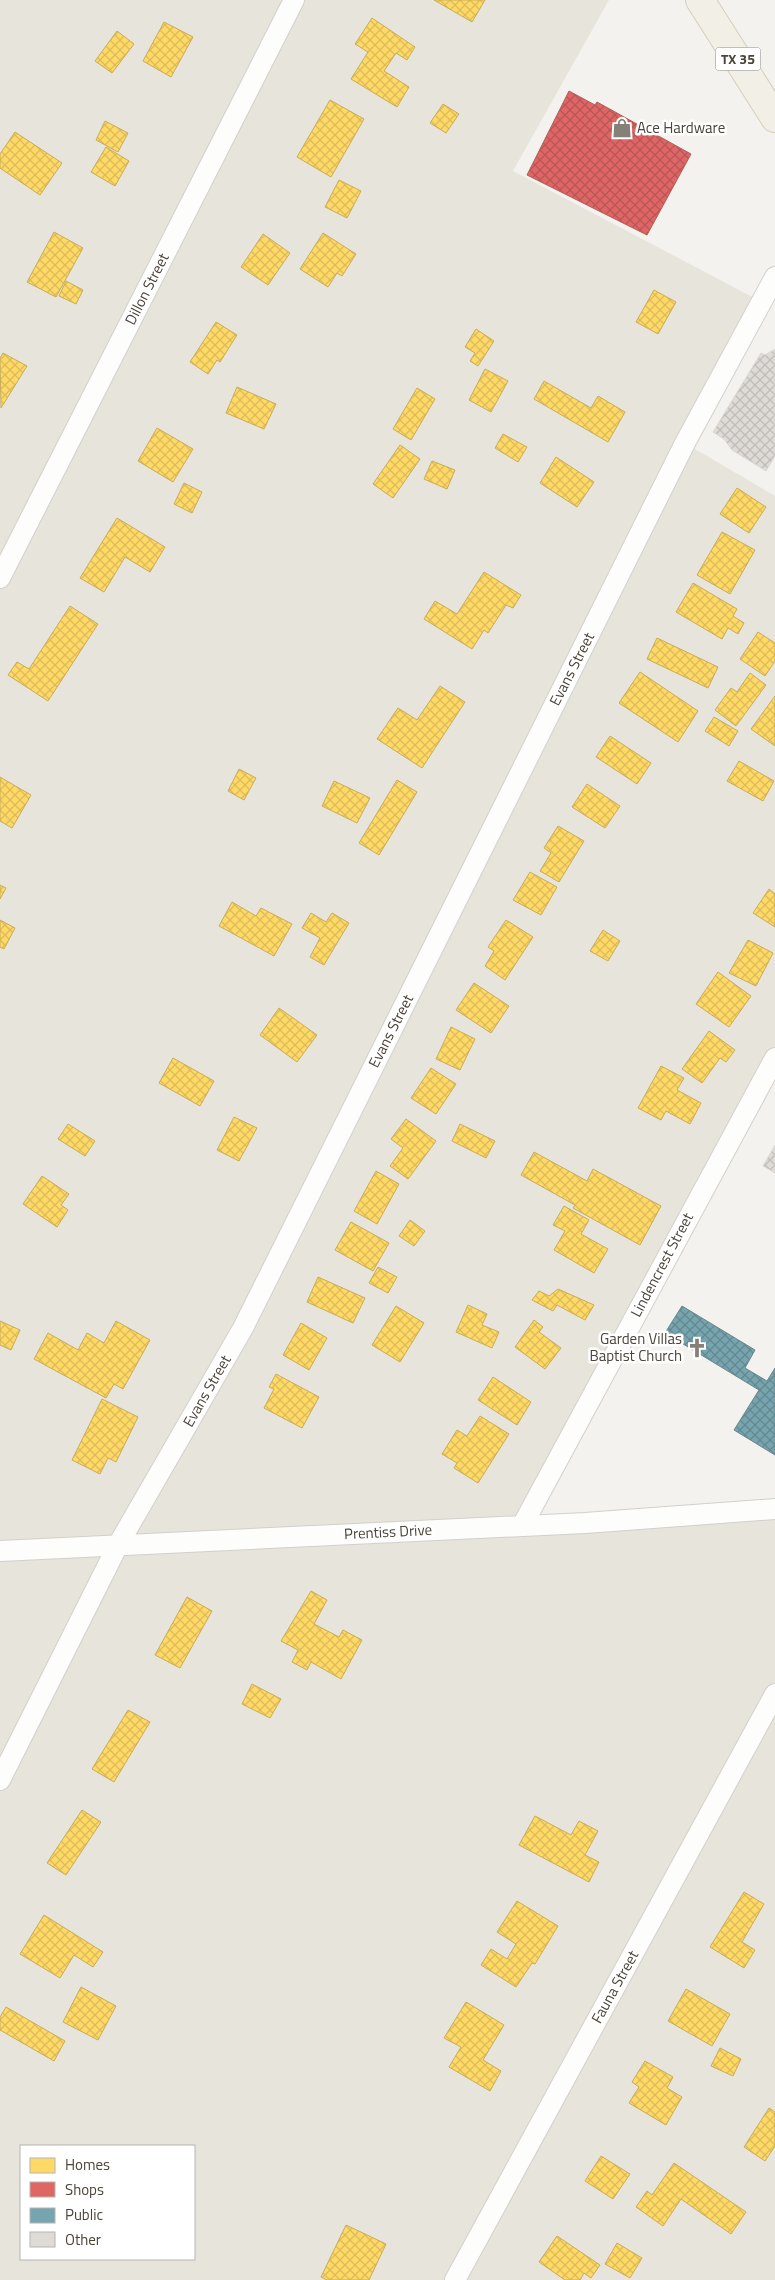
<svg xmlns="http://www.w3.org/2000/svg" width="775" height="2280" font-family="'Titillium Web',sans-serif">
	<defs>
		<pattern id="homes-cross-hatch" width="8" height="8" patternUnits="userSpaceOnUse" patternTransform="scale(1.25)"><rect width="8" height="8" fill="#ffd966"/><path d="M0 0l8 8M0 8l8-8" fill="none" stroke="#dcbb59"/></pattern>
		<pattern id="shops-cross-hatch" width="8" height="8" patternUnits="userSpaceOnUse" patternTransform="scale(1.25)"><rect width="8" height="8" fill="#e06666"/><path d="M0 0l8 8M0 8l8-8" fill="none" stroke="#b85655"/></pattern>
		<pattern id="public-cross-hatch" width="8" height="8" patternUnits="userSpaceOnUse" patternTransform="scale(1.25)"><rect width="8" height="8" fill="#76a5af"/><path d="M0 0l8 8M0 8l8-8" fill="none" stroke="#63888f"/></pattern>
		<pattern id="building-cross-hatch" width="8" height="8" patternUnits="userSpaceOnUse" patternTransform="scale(1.25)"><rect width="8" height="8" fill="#dedbd6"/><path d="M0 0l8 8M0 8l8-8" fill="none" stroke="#c0bdb8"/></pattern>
	</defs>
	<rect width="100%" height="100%" fill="#f4f2ee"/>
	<path fill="#e7e4dc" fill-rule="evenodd" d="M0 0H609L513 171 762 302 685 443 775 496V1058L522 1525 775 1508V2280H0ZM21 2146H194V2259H21Z"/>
	<g fill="url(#homes-cross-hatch)" stroke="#c9ac58">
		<path d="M434 0H485L472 22Z"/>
		<path d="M372 18 415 47 407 60 396 53 384 71 409 87 397 107 351 79 368 52 355 44Z"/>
		<path d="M164 22 193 37 171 77 143 61Z"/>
		<path d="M117 31 134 44 112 73 95 61Z"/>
		<path d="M330 100 364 119 331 177 297 157Z"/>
		<path d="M443 104 459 114 446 133 430 123Z"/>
		<path d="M105 121 128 133 118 152 96 140Z"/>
		<path d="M15 132 62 163 40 195 0 168V154Z"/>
		<path d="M106 147 129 161 115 186 91 172Z"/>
		<path d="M339 180 361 191 347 218 325 207Z"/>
		<path d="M54 232 83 248 56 297 27 282Z"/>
		<path d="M323 233 356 254 342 276 337 273 328 287 300 269Z"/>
		<path d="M263 234 290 253 268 285 241 267Z"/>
		<path d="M66 281 83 290 76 304 59 296Z"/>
		<path d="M654 290 676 302 658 334 636 322Z"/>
		<path d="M216 322 237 335 220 362 217 360 208 374 190 362Z"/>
		<path d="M476 329 494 341 478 366 470 361 475 353 465 347Z"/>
		<path d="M3 353 27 366 1 408 0 358Z"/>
		<path d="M485 369 508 381 491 412 469 400Z"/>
		<path d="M544 381 591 408 598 396 625 412 608 442 534 399Z"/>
		<path d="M237 387 276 404 264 429 226 413Z"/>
		<path d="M417 388 435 399 411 440 393 429Z"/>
		<path d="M157 428 193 449 173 482 138 461Z"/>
		<path d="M503 434 527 447 518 462 495 448Z"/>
		<path d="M400 445 420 459 393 498 373 484Z"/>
		<path d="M556 457 594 482 577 507 540 483Z"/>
		<path d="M432 461 455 470 447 489 424 479Z"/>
		<path d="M184 483 202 492 192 513 174 504Z"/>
		<path d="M737 488 766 507 749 533 720 514Z"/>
		<path d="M117 518 165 547 150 572 125 557 104 592 80 578Z"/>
		<path d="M722 532 755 550 730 594 697 575Z"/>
		<path d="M484 572 521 595 513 608 506 605 488 633 484 630 472 649 424 619 435 601 457 614Z"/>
		<path d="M693 583 737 609 733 616 744 623 738 634 728 628 722 639 676 612Z"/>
		<path d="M70 606 98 624 48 701 8 675 17 662 29 669Z"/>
		<path d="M758 632 775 643V661L765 676 740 659Z"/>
		<path d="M657 638 718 667 708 688 647 659Z"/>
		<path d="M640 672 698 711 678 742 619 703Z"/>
		<path d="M750 673 766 685 736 726 715 710 731 688 737 692Z"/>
		<path d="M440 686 465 702 422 768 377 739 398 708 417 720Z"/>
		<path d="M775 696V746L751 729Z"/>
		<path d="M714 717 738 731 729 746 705 731Z"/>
		<path d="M610 736 651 763 637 784 596 757Z"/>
		<path d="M739 761 774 781 763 801 727 781Z"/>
		<path d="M239 769 256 778 244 800 228 791Z"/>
		<path d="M0 777 31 795 12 828 0 821Z"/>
		<path d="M397 780 417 792 379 855 359 843Z"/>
		<path d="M334 781 370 798 357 823 322 806Z"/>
		<path d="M587 784 620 806 605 828 572 807Z"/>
		<path d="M558 826 584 841 559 882 540 871 551 853 544 848Z"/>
		<path d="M530 872 557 887 541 915 513 900Z"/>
		<path d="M0 885 6 888 0 899Z"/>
		<path d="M769 889 775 894V927L753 913Z"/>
		<path d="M232 902 256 916 261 908 292 924 274 956 219 926Z"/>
		<path d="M311 913 326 922 332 913 349 923 324 965 310 957 320 938 302 928Z"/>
		<path d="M0 920 15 928 4 949 0 947Z"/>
		<path d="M506 920 533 937 505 980 485 966 494 951 488 947Z"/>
		<path d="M603 930 620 941 608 961 590 951Z"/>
		<path d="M748 940 773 953 756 986 729 973Z"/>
		<path d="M718 972 751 996 729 1027 696 1004Z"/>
		<path d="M474 983 509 1006 491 1033 456 1010Z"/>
		<path d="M279 1008 317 1035 297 1062 260 1035Z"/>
		<path d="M451 1027 475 1039 460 1070 436 1059Z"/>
		<path d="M709 1031 735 1050 726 1062 720 1058 702 1083 682 1069Z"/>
		<path d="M173 1058 214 1081 200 1106 159 1083Z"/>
		<path d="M661 1066 684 1078 677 1090 701 1103 690 1124 666 1111 661 1120 638 1108Z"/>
		<path d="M431 1068 456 1084 436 1114 411 1098Z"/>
		<path d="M234 1117 257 1128 239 1161 217 1150Z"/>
		<path d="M406 1119 436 1141 408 1179 390 1166 403 1148 391 1139Z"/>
		<path d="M68 1124 95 1141 85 1156 58 1139Z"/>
		<path d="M460 1124 495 1141 486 1158 452 1141Z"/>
		<path d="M534 1152 587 1181 593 1169 661 1206 640 1245 573 1208 575 1205 521 1175Z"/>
		<path d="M376 1171 399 1184 377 1224 354 1211Z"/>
		<path d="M42 1176 69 1194 61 1205 68 1210 57 1227 23 1204Z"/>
		<path d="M564 1206 589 1220 581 1234 608 1249 594 1273 554 1250 565 1231 553 1225Z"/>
		<path d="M410 1220 425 1231 414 1246 399 1236Z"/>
		<path d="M351 1222 389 1243 373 1271 335 1250Z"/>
		<path d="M378 1267 397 1277 388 1293 369 1283Z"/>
		<path d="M318 1277 365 1298 353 1323 307 1302Z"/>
		<path d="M558 1289 594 1305 585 1320 557 1305 553 1311 532 1300 539 1291 549 1296Z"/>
		<path d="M468 1305 487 1314 482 1325 499 1332 492 1348 456 1332Z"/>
		<path d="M396 1306 424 1323 400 1362 372 1345Z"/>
		<path d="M534 1320 543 1327 539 1332 561 1348 545 1369 515 1347Z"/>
		<path d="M0 1321 20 1330 11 1350 0 1345Z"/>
		<path d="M116 1321 150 1340 123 1389 114 1384 106 1398 34 1359 48 1333 78 1350 87 1333 104 1343Z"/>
		<path d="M301 1323 327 1338 309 1370 283 1355Z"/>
		<path d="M276 1374 319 1397 302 1428 264 1408 274 1389 269 1387Z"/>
		<path d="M493 1377 531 1402 517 1425 478 1400Z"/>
		<path d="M102 1399 138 1417 116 1462 108 1458 100 1474 72 1460Z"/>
		<path d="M480 1416 509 1434 478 1483 454 1468 457 1463 442 1454 457 1430 467 1436Z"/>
		<path d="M311 1591 327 1600 314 1624 339 1637 343 1630 362 1640 341 1679 311 1662 307 1670 292 1662 298 1650 281 1641Z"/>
		<path d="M187 1597 212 1611 180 1668 155 1655Z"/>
		<path d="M252 1684 281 1699 270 1718 242 1704Z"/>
		<path d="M128 1710 150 1722 114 1782 92 1769Z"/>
		<path d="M82 1810 101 1822 66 1875 47 1863Z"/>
		<path d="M535 1816 571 1835 579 1821 598 1831 585 1855 599 1862 589 1882 519 1845Z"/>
		<path d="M744 1892 764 1904 742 1942 755 1950 744 1968 710 1947Z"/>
		<path d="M517 1901 558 1926 535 1964 532 1963 516 1987 481 1965 491 1949 507 1959 516 1944 497 1932Z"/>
		<path d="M44 1915 103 1952 93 1967 74 1955 60 1978 20 1954Z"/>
		<path d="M81 1987 116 2006 98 2040 63 2022Z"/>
		<path d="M686 1989 730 2014 712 2046 668 2021Z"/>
		<path d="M466 2002 504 2025 483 2060 501 2071 490 2091 449 2067 461 2047 444 2038Z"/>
		<path d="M6 2007 65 2041 54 2061 0 2030V2017Z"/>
		<path d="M720 2048 741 2059 733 2076 711 2066Z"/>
		<path d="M645 2061 673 2077 667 2088 682 2097 666 2125 629 2103 639 2087 632 2082Z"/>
		<path d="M769 2108 775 2112V2146L765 2161 744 2147Z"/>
		<path d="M601 2156 630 2174 613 2199 585 2181Z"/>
		<path d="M674 2163 746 2212 731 2234 681 2199 663 2226 636 2207 647 2191 652 2195Z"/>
		<path d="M346 2225 386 2244 369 2280H327L321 2277Z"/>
		<path d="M557 2236 600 2265 591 2278 584 2273 580 2280H565L539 2262Z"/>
		<path d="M617 2243 642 2258 630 2278 605 2264Z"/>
	</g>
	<path fill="url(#shops-cross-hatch)" stroke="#b35c58" d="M569 91 595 105 597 102 691 154 647 235 527 175Z"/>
	<path fill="url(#public-cross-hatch)" stroke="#69888c" d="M682 1306 755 1350 745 1368 767 1381 775 1368V1455L734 1430 759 1390 665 1333Z"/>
	<g fill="url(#building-cross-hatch)" stroke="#dcd9d4">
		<path d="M775 349V456L766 471 732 450 724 439 713 432 761 353 765 355Z"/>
		<path d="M775 1145V1173L763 1166Z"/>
	</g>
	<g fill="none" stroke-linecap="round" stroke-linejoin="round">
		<defs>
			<g id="minor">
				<path d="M0 578 294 0"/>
				<path d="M522 1526 775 1058"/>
				<path d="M0 1551 585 1523 775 1509"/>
				<path d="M0 1780 118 1545 243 1328 685 443 775 277"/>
				<path d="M455 2280 775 1694"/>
			</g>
			<path id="primary" d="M700 0 775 118"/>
		</defs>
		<use href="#minor" stroke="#d2d0cb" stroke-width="22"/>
		<use href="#primary" stroke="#d6cebb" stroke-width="30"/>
		<use href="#minor" stroke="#fdfdfc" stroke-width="20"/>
		<use href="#primary" stroke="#f2efe6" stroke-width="28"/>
	</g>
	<defs>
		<symbol id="shop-bare" viewBox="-9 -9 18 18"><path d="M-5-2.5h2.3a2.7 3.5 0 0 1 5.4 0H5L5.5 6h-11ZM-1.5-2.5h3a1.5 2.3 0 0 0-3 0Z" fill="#868178" stroke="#fff" stroke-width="2.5" paint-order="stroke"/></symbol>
		<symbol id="church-bare" viewBox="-9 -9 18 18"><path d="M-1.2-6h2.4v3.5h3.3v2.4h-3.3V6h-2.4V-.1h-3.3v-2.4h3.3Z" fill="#868178" stroke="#fff" stroke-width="2.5" paint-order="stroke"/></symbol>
	</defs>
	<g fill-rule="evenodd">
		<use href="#shop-bare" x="608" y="114" width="28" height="28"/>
		<use href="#church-bare" x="683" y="1334" width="28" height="28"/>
	</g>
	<g text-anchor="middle" stroke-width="5" stroke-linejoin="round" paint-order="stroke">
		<rect fill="#fff" stroke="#817c74" stroke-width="1" x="715.5" y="47.5" width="45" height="23" rx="4"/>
		<g font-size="14" font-weight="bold" fill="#4b4439">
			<text x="738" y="64">TX 35</text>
		</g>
		<g font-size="15" fill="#4b4439" stroke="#fff" text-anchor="start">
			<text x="637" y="133">Ace Hardware</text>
			<text x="682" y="1344" text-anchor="end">Garden Villas<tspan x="682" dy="17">Baptist Church</tspan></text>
		</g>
		<g font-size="15" fill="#4b4439" stroke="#fff">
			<text transform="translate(147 289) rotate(-63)" y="5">Dillon Street</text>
			<text transform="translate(572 669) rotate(-63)" y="5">Evans Street</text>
			<text transform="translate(391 1031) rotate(-63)" y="5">Evans Street</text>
			<text transform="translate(662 1265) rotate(-62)" y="5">Lindencrest Street</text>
			<text transform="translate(207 1391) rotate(-60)" y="5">Evans Street</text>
			<text transform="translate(388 1532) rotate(-3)" y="5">Prentiss Drive</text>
			<text transform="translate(615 1987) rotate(-61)" y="5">Fauna Street</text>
		</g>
	</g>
	<rect x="20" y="2145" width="175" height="115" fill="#ffffff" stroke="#b7b4b0"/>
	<rect x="30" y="2158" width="25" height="15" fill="#ffd966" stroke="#b7b4b0"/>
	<text x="65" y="2170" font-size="15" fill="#4b4439">Homes</text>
	<rect x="30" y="2182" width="25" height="15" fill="#e06666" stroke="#b7b4b0"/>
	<text x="65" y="2195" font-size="15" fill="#4b4439">Shops</text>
	<rect x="30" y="2208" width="25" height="15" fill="#76a5af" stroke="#b7b4b0"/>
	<text x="65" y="2220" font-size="15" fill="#4b4439">Public</text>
	<rect x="30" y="2232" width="25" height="15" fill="#dedbd6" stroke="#b7b4b0"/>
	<text x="65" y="2245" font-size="15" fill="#4b4439">Other</text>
</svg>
